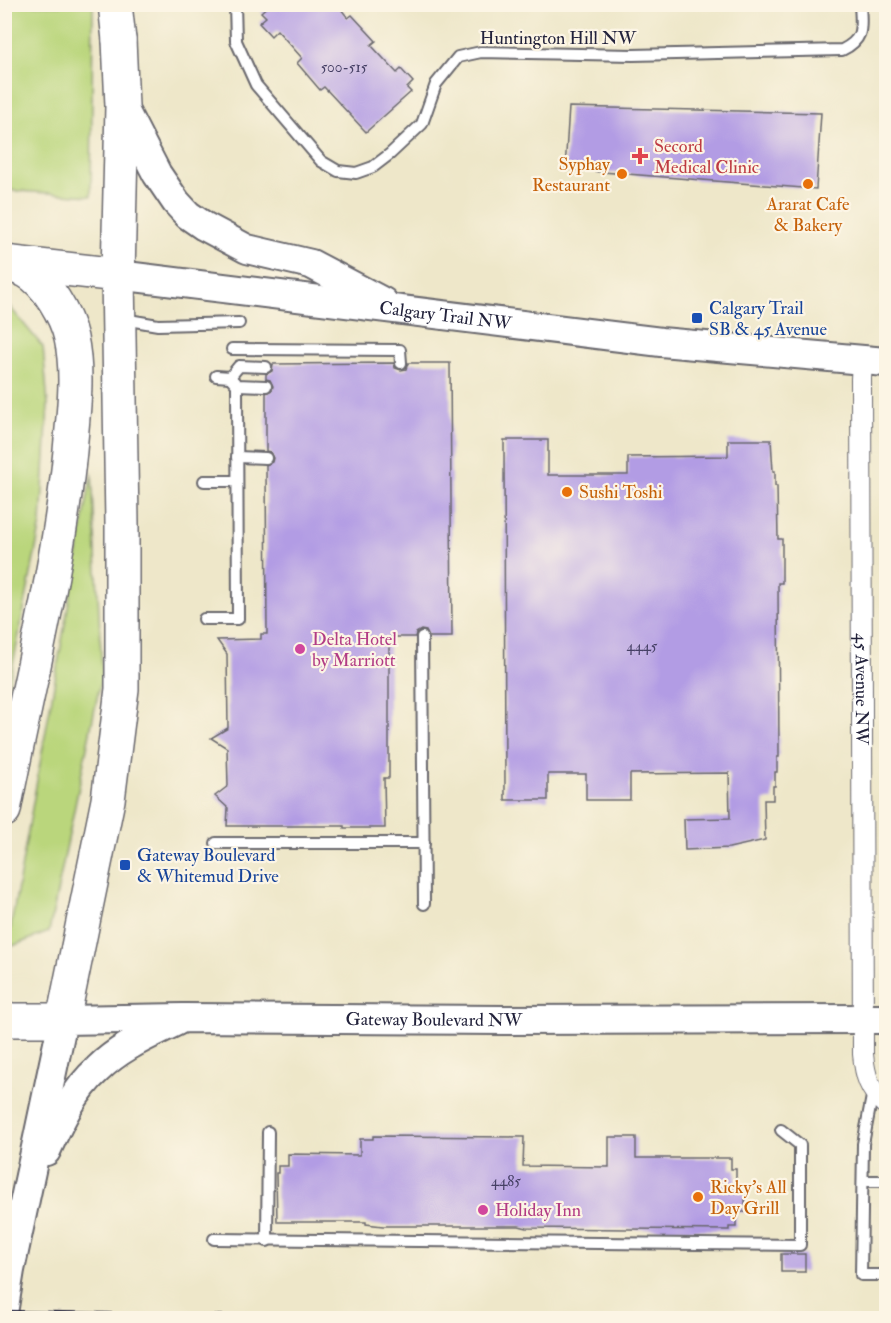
<svg xmlns="http://www.w3.org/2000/svg" width="891" height="1323" font-family="'IM FELL Double Pica',serif">
	<rect width="100%" height="100%" fill="#fcf5e5"/>
	<filter id="ink" filterUnits="userSpaceOnUse"><feTurbulence type="fractalNoise" baseFrequency=".0167" numOctaves="2"/><feDisplacementMap in="SourceGraphic" scale="12" xChannelSelector="R" yChannelSelector="G"/><feConvolveMatrix kernelMatrix="1 2 1 2 8 2 1 2 1" color-interpolation-filters="sRGB"/></filter>
	<filter id="wash" filterUnits="userSpaceOnUse"><feTurbulence type="fractalNoise" baseFrequency=".008" numOctaves="4" result="noise"/><feDisplacementMap in="SourceGraphic" scale="24" xChannelSelector="R" yChannelSelector="G"/><feGaussianBlur stdDeviation="1.35" result="paint"/><feColorMatrix in="noise" values="0 0 0 0 0 0 0 0 0 0 0 0 0 0 0 0 0 1.4 0 .05"/><feComposite in="paint" operator="in"/></filter>
	<g filter="url(#wash)">
		<rect width="100%" height="100%" fill="#eee7c9"/>
		<g fill="#bad67b" stroke="#6e7c5b" stroke-width="1.5">
			<path d="M4 5H93L91 196 5 190Z"/>
			<path d="M5 301 43 347 48 405 41 523 5 705Z"/>
			<path d="M92 473 102 674 49 932 7 948Z"/>
		</g>
		<g id="blocks">
			<g fill="#b29ce4">
				<path d="M270 4H337L348 18 352 15 376 41 371 45 397 73 401 69 413 82 407 88 411 92 366 132 324 87 320 90 297 63 302 58 277 30 271 36 259 23 266 17 261 12Z"/>
				<path d="M569 107 821 113 816 189 565 169Z"/>
				<path d="M394 363 395 368 401 370 406 369 408 363H450L452 637H429L426 631 421 630 416 633 415 637H389V778H384L385 828H344V826H227L228 808 215 796 228 786 227 748 211 738 228 728 227 654 217 640 261 639V634H267L266 465 272 462 273 458 270 452 266 451V393L272 390 273 386 270 380 266 379V374L272 371 273 364Z"/>
				<path d="M504 440H548V475H628V457L728 456V440H771L773 471H775V486H777L778 539H782V583H778L779 757H777V772H775V786H773V800H764L765 840 729 848 685 850 684 819 730 818 729 773 630 774V800H586V774H548V800H505Z"/>
				<path d="M373 1136 524 1137 523 1166 609 1167V1137H636V1158H731V1169H736V1191H745V1212H736V1227H729V1230L527 1228 519 1226H383L366 1224V1222H277L276 1173H278V1166H288V1154L360 1155V1139H373Z"/>
				<rect x="781" y="1254" width="24" height="18"/>
			</g>
		</g>
	</g>
	<g filter="url(#ink)">
		<use href="#blocks" fill-opacity="0" stroke="#69676d" stroke-width="1.5"/>
		<g fill="none" stroke-linecap="round" stroke-linejoin="round">
			<defs>
				<g id="service">
					<path d="M235 4 236 41 256 85 321 161 338 171 356 173 373 167 390 154 422 124 436 84 458 57 481 52 633 55 842 50C865 39 861 27 860 4"/>
					<path d="M123 319 158 325 239 323"/>
					<path d="M232 349 400 350 401 363"/>
					<path d="M266 367 239 366 230 377 237 385 266 386"/>
					<path d="M216 376 230 377"/>
					<path d="M237 457 266 458"/>
					<path d="M204 481H237"/>
					<path d="M204 619H238L237 385"/>
					<path d="M422 637 424 904"/>
					<path d="M216 843H424"/>
					<path d="M873 1091 863 1144 861 1275H886"/>
					<path d="M863 1181H886"/>
					<path d="M214 1239 800 1245V1145L781 1130"/>
					<path d="M267 1241 268 1132"/>
				</g>
				<g id="minor">
					<path id="s1" d="M862 361 861 379 863 1054C865 1076 869 1090 886 1105"/>
				</g>
				<g id="secondary">
					<path d="M122 106 157 174 176 202 188 215 204 226 247 249 311 264 383 302"/>
					<path id="s2" d="M118 275 661 342 886 362"/>
					<path d="M46 1151C59 1123 74 1090 98 1069 120 1047 149 1035 177 1021"/>
					<path id="s3" d="M4 1307 10 1270 63 1020 183 1018 504 1020 886 1019"/>
				</g>
				<g id="trunk">
					<path d="M4 262 118 275"/>
					<path d="M4 1020H63L108 800 122 689V523L118 275 122 106 119 40"/>
				</g>
				<g id="motorway">
					<path d="M115 4 119 40"/>
					<path d="M4 264C12 266 20 268 26 271 47 282 66 316 71 338 79 374 73 415 70 451 58 573 27 690 4 810"/>
				</g>
			</defs>
			<use href="#service" stroke="#69676d" stroke-width="14"/>
			<use href="#minor" stroke="#69676d" stroke-width="22"/>
			<use href="#secondary" stroke="#69676d" stroke-width="32"/>
			<use href="#trunk" stroke="#69676d" stroke-width="36"/>
			<use href="#motorway" stroke="#69676d" stroke-width="36"/>
			<use href="#service" stroke="#fff" stroke-width="10"/>
			<use href="#minor" stroke="#fff" stroke-width="20"/>
			<use href="#secondary" stroke="#fff" stroke-width="28"/>
			<use href="#trunk" stroke="#fff" stroke-width="33"/>
			<use href="#motorway" stroke="#fff" stroke-width="33"/>
			<path stroke="#22223b" stroke-width="4.5" d="M4 1312 290 1318"/>
		</g>
	</g>
	<path fill="#e0444e" stroke="#fcf5e5" stroke-width="2" d="M637 147h6v6h6v6h-6v6h-6v-6h-6v-6h6z"/>
	<g fill="#e8710a" stroke="#fcf5e5" stroke-width="2">
		<circle cx="622" cy="174" r="6"/>
		<circle cx="808" cy="184" r="6"/>
		<circle cx="567" cy="492" r="6"/>
		<circle cx="698" cy="1197" r="6"/>
	</g>
	<g fill="#1a4fb4" stroke="#fcf5e5" stroke-width="2">
		<rect x="691" y="312" width="12" height="12" rx="3"/>
		<rect x="119" y="859" width="12" height="12" rx="3"/>
	</g>
	<g fill="#d1479c" stroke="#fcf5e5" stroke-width="2">
		<circle cx="300" cy="649" r="6"/>
		<circle cx="483" cy="1210" r="6"/>
	</g>
	<g text-anchor="middle" stroke-width="4.5" stroke-linejoin="round" paint-order="stroke">
		<g font-size="15" fill="#464065">
			<text x="344" y="72">500-515</text>
			<text x="642" y="651">4445</text>
			<text x="506" y="1186">4485</text>
		</g>
		<g font-size="18" fill="#22223b" stroke="#fcf5e5">
			<text x="558" y="44">Huntington Hill NW</text>
			<text dy="6" stroke="none"><textPath href="#s2" startOffset="330">Calgary Trail NW</textPath></text>
			<text dy="6" stroke="none"><textPath href="#s1" startOffset="328">45 Avenue NW</textPath></text>
			<text dy="6" stroke="none"><textPath href="#s3" startOffset="664">Gateway Boulevard NW</textPath></text>
		</g>
		<g font-size="18" fill="#be3a42" stroke="#fcf5e5" text-anchor="start">
			<text x="654" y="152">Secord<tspan x="654" dy="21">Medical Clinic</tspan></text>
		</g>
		<g font-size="18" fill="#c56008" stroke="#fcf5e5" text-anchor="start">
			<text x="610" y="170" text-anchor="end">Syphay<tspan x="610" dy="21">Restaurant</tspan></text>
			<text x="808" y="210" text-anchor="middle">Ararat Cafe<tspan x="808" dy="21">&amp; Bakery</tspan></text>
			<text x="579" y="498">Sushi Toshi</text>
			<text x="710" y="1193">Ricky's All<tspan x="710" dy="21">Day Grill</tspan></text>
		</g>
		<g font-size="18" fill="#164399" stroke="#fcf5e5" text-anchor="start">
			<text x="709" y="314">Calgary Trail<tspan x="709" dy="21">SB &amp; 45 Avenue</tspan></text>
			<text x="137" y="861">Gateway Boulevard<tspan x="137" dy="21">&amp; Whitemud Drive</tspan></text>
		</g>
		<g font-size="18" fill="#b23c85" stroke="#fcf5e5" text-anchor="start">
			<text x="312" y="645">Delta Hotel<tspan x="312" dy="21">by Marriott</tspan></text>
			<text x="495" y="1216">Holiday Inn</text>
		</g>
	</g>
	<rect width="891" height="1323" fill="none" stroke="#fcf5e5" stroke-width="24"/>
</svg>
